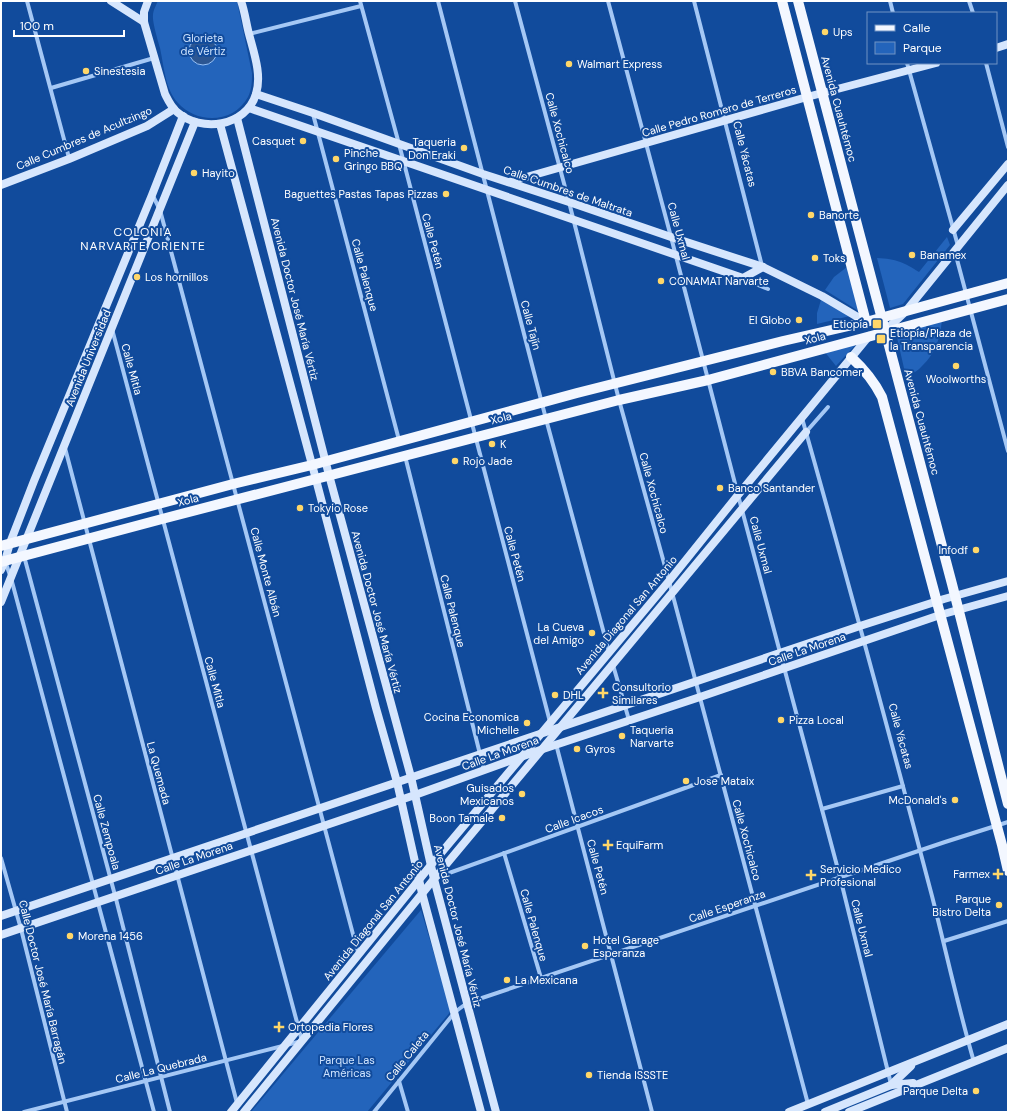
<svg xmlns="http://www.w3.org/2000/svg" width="1009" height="1113" font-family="'DM Sans',sans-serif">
	<rect width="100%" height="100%" fill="#114b9c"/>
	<g fill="#2364bb">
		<path d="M158 1H237L252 73C252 81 252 89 248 97 233 124 197 124 178 103 165 89 164 66 160 48 158 41 152 21 153 15 153 11 156 5 158 1Z"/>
		<path d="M947 237 950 245 903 304 890 308 877 258C897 259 903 262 919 272Z"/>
		<path d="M847 267 860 312 825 290 834 277Z"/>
		<path d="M821 300 850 316 817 324V313Z"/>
		<path d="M942 320C940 338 936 353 922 366 918 371 911 374 906 377L896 333Z"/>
		<path d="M858 342 836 366 824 351Z"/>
		<path d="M421 910 451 1011 367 1112H251Z"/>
	</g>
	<circle fill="#2c5692" stroke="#97c2f8" cx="203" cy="51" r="14"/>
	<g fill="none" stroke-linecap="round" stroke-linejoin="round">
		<g stroke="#a5c8f5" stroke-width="4">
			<path d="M27 1 69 158"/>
			<path d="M360 1 399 144 550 722"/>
			<path d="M438 1 546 419 609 652"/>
			<path d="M515 1 569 202 619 400 669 581 808 1104"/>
			<path d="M608 1 671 237 738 495 840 877 891 1084"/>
			<path d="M694 1 762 266"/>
			<path d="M890 1 893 13"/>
			<path d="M969 1 973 13"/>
			<path d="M249 34 361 6"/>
			<path d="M907 63 958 246"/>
			<path d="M986 63 1008 147"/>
			<path d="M51 88 154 58"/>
			<path d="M313 114 399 440"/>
			<path d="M153 196 160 210 358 953"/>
			<path d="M955 252 1008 451"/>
			<path d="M743 279 768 289"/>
			<path d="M802 418C847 577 890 736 932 896 946 951 958 1007 974 1062"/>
			<path d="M806 432 828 407"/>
			<path d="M65 448 237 1103"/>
			<path d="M405 456 484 770"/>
			<path d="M24 556 116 899 170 1112"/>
			<path d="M5 561 11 578 154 1112"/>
			<path d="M613 665 629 720"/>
			<path d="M556 744 652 1112"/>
			<path d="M822 809 903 786"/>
			<path d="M504 853 541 978"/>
			<path d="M1 858 21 929 67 1112"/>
			<path d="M438 877 721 775"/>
			<path d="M944 941 1008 921"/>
			<path d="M399 1081 408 1112"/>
			<path d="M24 1112 302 1041 112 329"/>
			<path d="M374 1112 455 1012 467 1003 945 842 1008 822"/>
		</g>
		<g stroke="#d6e6fd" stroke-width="8">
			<path d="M111 1 144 22"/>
			<path d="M148 1 144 12V22L165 94C168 100 171 107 177 112 201 133 246 127 256 94 262 75 254 53 249 34 246 23 245 12 241 1"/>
			<path d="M996 48 1008 44"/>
			<path d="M256 94 313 113 483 174 569 202 671 237 763 267 822 296 866 322"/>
			<path d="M249 108 743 278 763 267"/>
			<path d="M237 118 329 475 411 777 434 879 496 1112"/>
			<path d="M220 124 314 472 376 708 397 782 422 893 481 1112"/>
			<path d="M509 182 807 97 936 63"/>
			<path d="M1 185 69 159 147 126 174 109"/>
			<path d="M953 230 1008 164"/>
			<path d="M885 331 906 311 1008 185"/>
			<path d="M1 570 5 561 10 543 34 481 152 195 183 116"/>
			<path d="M1 602 195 122"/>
			<path d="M1 916 860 626 944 599 1008 581"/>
			<path d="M1 935 415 795 543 749 700 697 940 615 1008 596"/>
			<path d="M891 1085 911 1066"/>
			<path d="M231 1112 431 865 669 581 738 495 869 336"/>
			<path d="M244 1112 434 879 806 432"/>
			<path d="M789 1112 1008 1024"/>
			<path d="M825 1112 891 1085 913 1083"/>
			<path d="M849 1112 1008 1048"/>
		</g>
		<g stroke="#f3f7ff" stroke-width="10">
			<path d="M782 1 866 322"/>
			<path d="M798 1 952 584 1008 804"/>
			<path d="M851 357C864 369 874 381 882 397L1002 845 1008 871"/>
			<path d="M1 546 233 484 312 465 577 393 783 341 866 322 1008 283"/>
			<path d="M1 562 162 519 619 400 708 380 1008 299"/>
		</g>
	</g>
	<g fill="#ffd769" stroke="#114b9c" stroke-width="1.5">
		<circle cx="825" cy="32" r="4"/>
		<circle cx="569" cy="64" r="4"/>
		<circle cx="86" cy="71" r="4"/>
		<circle cx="303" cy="141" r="4"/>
		<circle cx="464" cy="148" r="4"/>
		<circle cx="336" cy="159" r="4"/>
		<circle cx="194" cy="173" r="4"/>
		<circle cx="446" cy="194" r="4"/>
		<circle cx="811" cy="215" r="4"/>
		<circle cx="912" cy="255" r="4"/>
		<circle cx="815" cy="258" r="4"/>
		<circle cx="137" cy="277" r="4"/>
		<circle cx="661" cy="281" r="4"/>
		<circle cx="799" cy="320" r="4"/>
		<rect x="872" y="319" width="10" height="10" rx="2"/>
		<rect x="876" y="334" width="10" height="10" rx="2"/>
		<circle cx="956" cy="366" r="4"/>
		<circle cx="773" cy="372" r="4"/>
		<circle cx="492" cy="444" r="4"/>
		<circle cx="455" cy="461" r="4"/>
		<circle cx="720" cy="488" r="4"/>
		<circle cx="300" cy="508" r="4"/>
		<circle cx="976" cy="550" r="4"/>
		<circle cx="592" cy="633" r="4"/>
		<path d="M601 687h4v4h4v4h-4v4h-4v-4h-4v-4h4z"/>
		<circle cx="555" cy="695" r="4"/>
		<circle cx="781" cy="720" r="4"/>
		<circle cx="527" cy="723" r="4"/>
		<circle cx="622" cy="736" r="4"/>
		<circle cx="577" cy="749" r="4"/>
		<circle cx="686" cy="781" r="4"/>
		<circle cx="522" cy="794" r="4"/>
		<circle cx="955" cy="800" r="4"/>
		<circle cx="502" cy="818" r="4"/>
		<path d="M606 839h4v4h4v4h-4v4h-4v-4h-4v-4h4z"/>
		<path d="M996 868h4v4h4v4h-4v4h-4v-4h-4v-4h4z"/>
		<path d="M809 869h4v4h4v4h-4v4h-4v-4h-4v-4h4z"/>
		<circle cx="999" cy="905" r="4"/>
		<circle cx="70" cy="936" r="4"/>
		<circle cx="585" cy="946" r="4"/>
		<circle cx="507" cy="980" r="4"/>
		<path d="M277 1021h4v4h4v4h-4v4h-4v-4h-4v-4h4z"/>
		<circle cx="589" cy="1075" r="4"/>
		<circle cx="976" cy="1091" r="4"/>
	</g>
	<g text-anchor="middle" stroke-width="4" stroke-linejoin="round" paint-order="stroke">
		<g font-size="11" fill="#fff" stroke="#114b9c" text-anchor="start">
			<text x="833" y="36">Ups</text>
			<text x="577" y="68">Walmart Express</text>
			<text x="94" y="75">Sinestesia</text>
			<text x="295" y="145" text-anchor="end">Casquet</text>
			<text x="456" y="146" text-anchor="end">Taqueria<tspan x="456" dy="13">Don Eraki</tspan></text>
			<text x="344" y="157">Pinche<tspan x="344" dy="13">Gringo BBQ</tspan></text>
			<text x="202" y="177">Hayito</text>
			<text x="438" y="198" text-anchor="end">Baguettes Pastas Tapas Pizzas</text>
			<text x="819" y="219">Banorte</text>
			<text x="920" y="259">Banamex</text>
			<text x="823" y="262">Toks</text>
			<text x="145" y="281">Los hornillos</text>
			<text x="669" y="285">CONAMAT Narvarte</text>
			<text x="791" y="324" text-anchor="end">El Globo</text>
			<text x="868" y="328" text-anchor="end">Etiopía</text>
			<text x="890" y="337">Etiopía/Plaza de<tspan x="890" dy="13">la Transparencia</tspan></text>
			<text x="781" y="376">BBVA Bancomer</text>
			<text x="956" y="383" text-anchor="middle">Woolworths</text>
			<text x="500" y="448">K</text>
			<text x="463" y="465">Rojo Jade</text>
			<text x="728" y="492">Banco Santander</text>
			<text x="308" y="512">Tokyio Rose</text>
			<text x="968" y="554" text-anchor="end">Infodf</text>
			<text x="584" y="631" text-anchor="end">La Cueva<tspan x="584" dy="13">del Amigo</tspan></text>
			<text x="612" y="691">Consultorio<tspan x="612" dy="13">Similares</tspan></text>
			<text x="563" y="699">DHL</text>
			<text x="519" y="721" text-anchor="end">Cocina Economica<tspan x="519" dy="13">Michelle</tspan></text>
			<text x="789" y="724">Pizza Local</text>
			<text x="630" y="734">Taqueria<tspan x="630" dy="13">Narvarte</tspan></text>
			<text x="585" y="753">Gyros</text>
			<text x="694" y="785">Jose Mataix</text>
			<text x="514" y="792" text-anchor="end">Guisados<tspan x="514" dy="13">Mexicanos</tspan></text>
			<text x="947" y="804" text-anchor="end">McDonald's</text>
			<text x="494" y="822" text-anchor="end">Boon Tamale</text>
			<text x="616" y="849">EquiFarm</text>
			<text x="820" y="873">Servicio Medico<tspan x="820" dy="13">Profesional</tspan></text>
			<text x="990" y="878" text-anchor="end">Farmex</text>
			<text x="991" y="903" text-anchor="end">Parque<tspan x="991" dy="13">Bistro Delta</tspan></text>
			<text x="78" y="940">Morena 1456</text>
			<text x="593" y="944">Hotel Garage<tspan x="593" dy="13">Esperanza</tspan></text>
			<text x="515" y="984">La Mexicana</text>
			<text x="288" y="1031">Ortopedia Flores</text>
			<text x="597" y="1079">Tienda ISSSTE</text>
			<text x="968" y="1095" text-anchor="end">Parque Delta</text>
		</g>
		<g font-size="11" fill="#cee3fe" stroke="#114b9c">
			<text x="203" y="42">Glorieta<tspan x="203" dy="13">de Vértiz</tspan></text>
			<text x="347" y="1064">Parque Las<tspan x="347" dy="13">Américas</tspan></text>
		</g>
		<g font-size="11" fill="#fff" stroke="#114b9c">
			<text transform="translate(839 109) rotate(75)" y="4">Avenida Cuauhtémoc</text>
			<text transform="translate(719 111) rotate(-16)" y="4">Calle Pedro Romero de Terreros</text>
			<text transform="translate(560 133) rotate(75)" y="4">Calle Xochicalco</text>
			<text transform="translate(84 138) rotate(-23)" y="4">Calle Cumbres de Acultzingo</text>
			<text transform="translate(745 154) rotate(76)" y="4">Calle Yácatas</text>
			<text transform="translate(568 191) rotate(19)" y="4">Calle Cumbres de Maltrata</text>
			<text transform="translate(679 231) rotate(75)" y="4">Calle Uxmal</text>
			<text transform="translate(433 241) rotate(75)" y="4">Calle Petén</text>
			<text transform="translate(365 275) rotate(75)" y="4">Calle Palenque</text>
			<text transform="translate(295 299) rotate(76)" y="4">Avenida Doctor José María Vértiz</text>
			<text transform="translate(531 325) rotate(75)" y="4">Calle Tajín</text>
			<text transform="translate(815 338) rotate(-15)" y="4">Xola</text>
			<text transform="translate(88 358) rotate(-68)" y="4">Avenida Universidad</text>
			<text transform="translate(132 369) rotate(75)" y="4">Calle Mitla</text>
			<text transform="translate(501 418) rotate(-15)" y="4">Xola</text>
			<text transform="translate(922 422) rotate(75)" y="4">Avenida Cuauhtémoc</text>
			<text transform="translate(654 493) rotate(75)" y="4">Calle Xochicalco</text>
			<text transform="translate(188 500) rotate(-15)" y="4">Xola</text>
			<text transform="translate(761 545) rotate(75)" y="4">Calle Uxmal</text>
			<text transform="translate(515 554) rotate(75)" y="4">Calle Petén</text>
			<text transform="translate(266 572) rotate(75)" y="4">Calle Monte Albán</text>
			<text transform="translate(453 611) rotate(76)" y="4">Calle Palenque</text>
			<text transform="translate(377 612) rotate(75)" y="4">Avenida Doctor José María Vértiz</text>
			<text transform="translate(626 615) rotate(-50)" y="4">Avenida Diagonal San Antonio</text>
			<text transform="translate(807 649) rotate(-19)" y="4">Calle La Morena</text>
			<text transform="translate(215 682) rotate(75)" y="4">Calle Mitla</text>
			<text transform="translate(901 736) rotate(75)" y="4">Calle Yácatas</text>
			<text transform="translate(500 753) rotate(-20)" y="4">Calle La Morena</text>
			<text transform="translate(159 773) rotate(75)" y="4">La Quemada</text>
			<text transform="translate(574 819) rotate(-20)" y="4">Calle Icacos</text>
			<text transform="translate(107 832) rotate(75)" y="4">Calle Zempoala</text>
			<text transform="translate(747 840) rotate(75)" y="4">Calle Xochicalco</text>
			<text transform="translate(194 858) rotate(-19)" y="4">Calle La Morena</text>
			<text transform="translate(598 867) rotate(75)" y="4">Calle Petén</text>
			<text transform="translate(727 906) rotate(-19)" y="4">Calle Esperanza</text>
			<text transform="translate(373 920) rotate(-51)" y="4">Avenida Diagonal San Antonio</text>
			<text transform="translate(534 925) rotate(74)" y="4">Calle Palenque</text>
			<text transform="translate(458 926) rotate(76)" y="4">Avenida Doctor José María Vértiz</text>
			<text transform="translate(862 928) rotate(76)" y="4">Calle Uxmal</text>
			<text transform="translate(43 982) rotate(76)" y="4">Calle Doctor José María Barragán</text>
			<text transform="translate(407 1056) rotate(-51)" y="4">Calle Caleta</text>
			<text transform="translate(161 1068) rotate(-14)" y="4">Calle La Quebrada</text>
		</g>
		<g font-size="12" letter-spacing="1" fill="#fff" stroke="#114b9c">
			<text x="143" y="236">COLONIA<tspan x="143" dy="14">NARVARTE ORIENTE</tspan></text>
		</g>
	</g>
	<rect width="1009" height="1113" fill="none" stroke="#ffffff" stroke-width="4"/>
	<rect x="867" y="12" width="130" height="52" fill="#114b9c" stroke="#7093c4"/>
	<rect x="875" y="25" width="20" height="6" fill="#f3f7ff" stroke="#7093c4"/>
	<text x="903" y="32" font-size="12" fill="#ffffff">Calle</text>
	<rect x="875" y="42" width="20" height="12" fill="#2364bb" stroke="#7093c4"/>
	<text x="903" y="52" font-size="12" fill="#ffffff">Parque</text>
	<path d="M14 30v6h110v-6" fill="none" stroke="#ffffff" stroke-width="2"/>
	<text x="20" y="30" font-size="12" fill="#ffffff" stroke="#114b9c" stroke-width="3" paint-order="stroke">100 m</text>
</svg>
